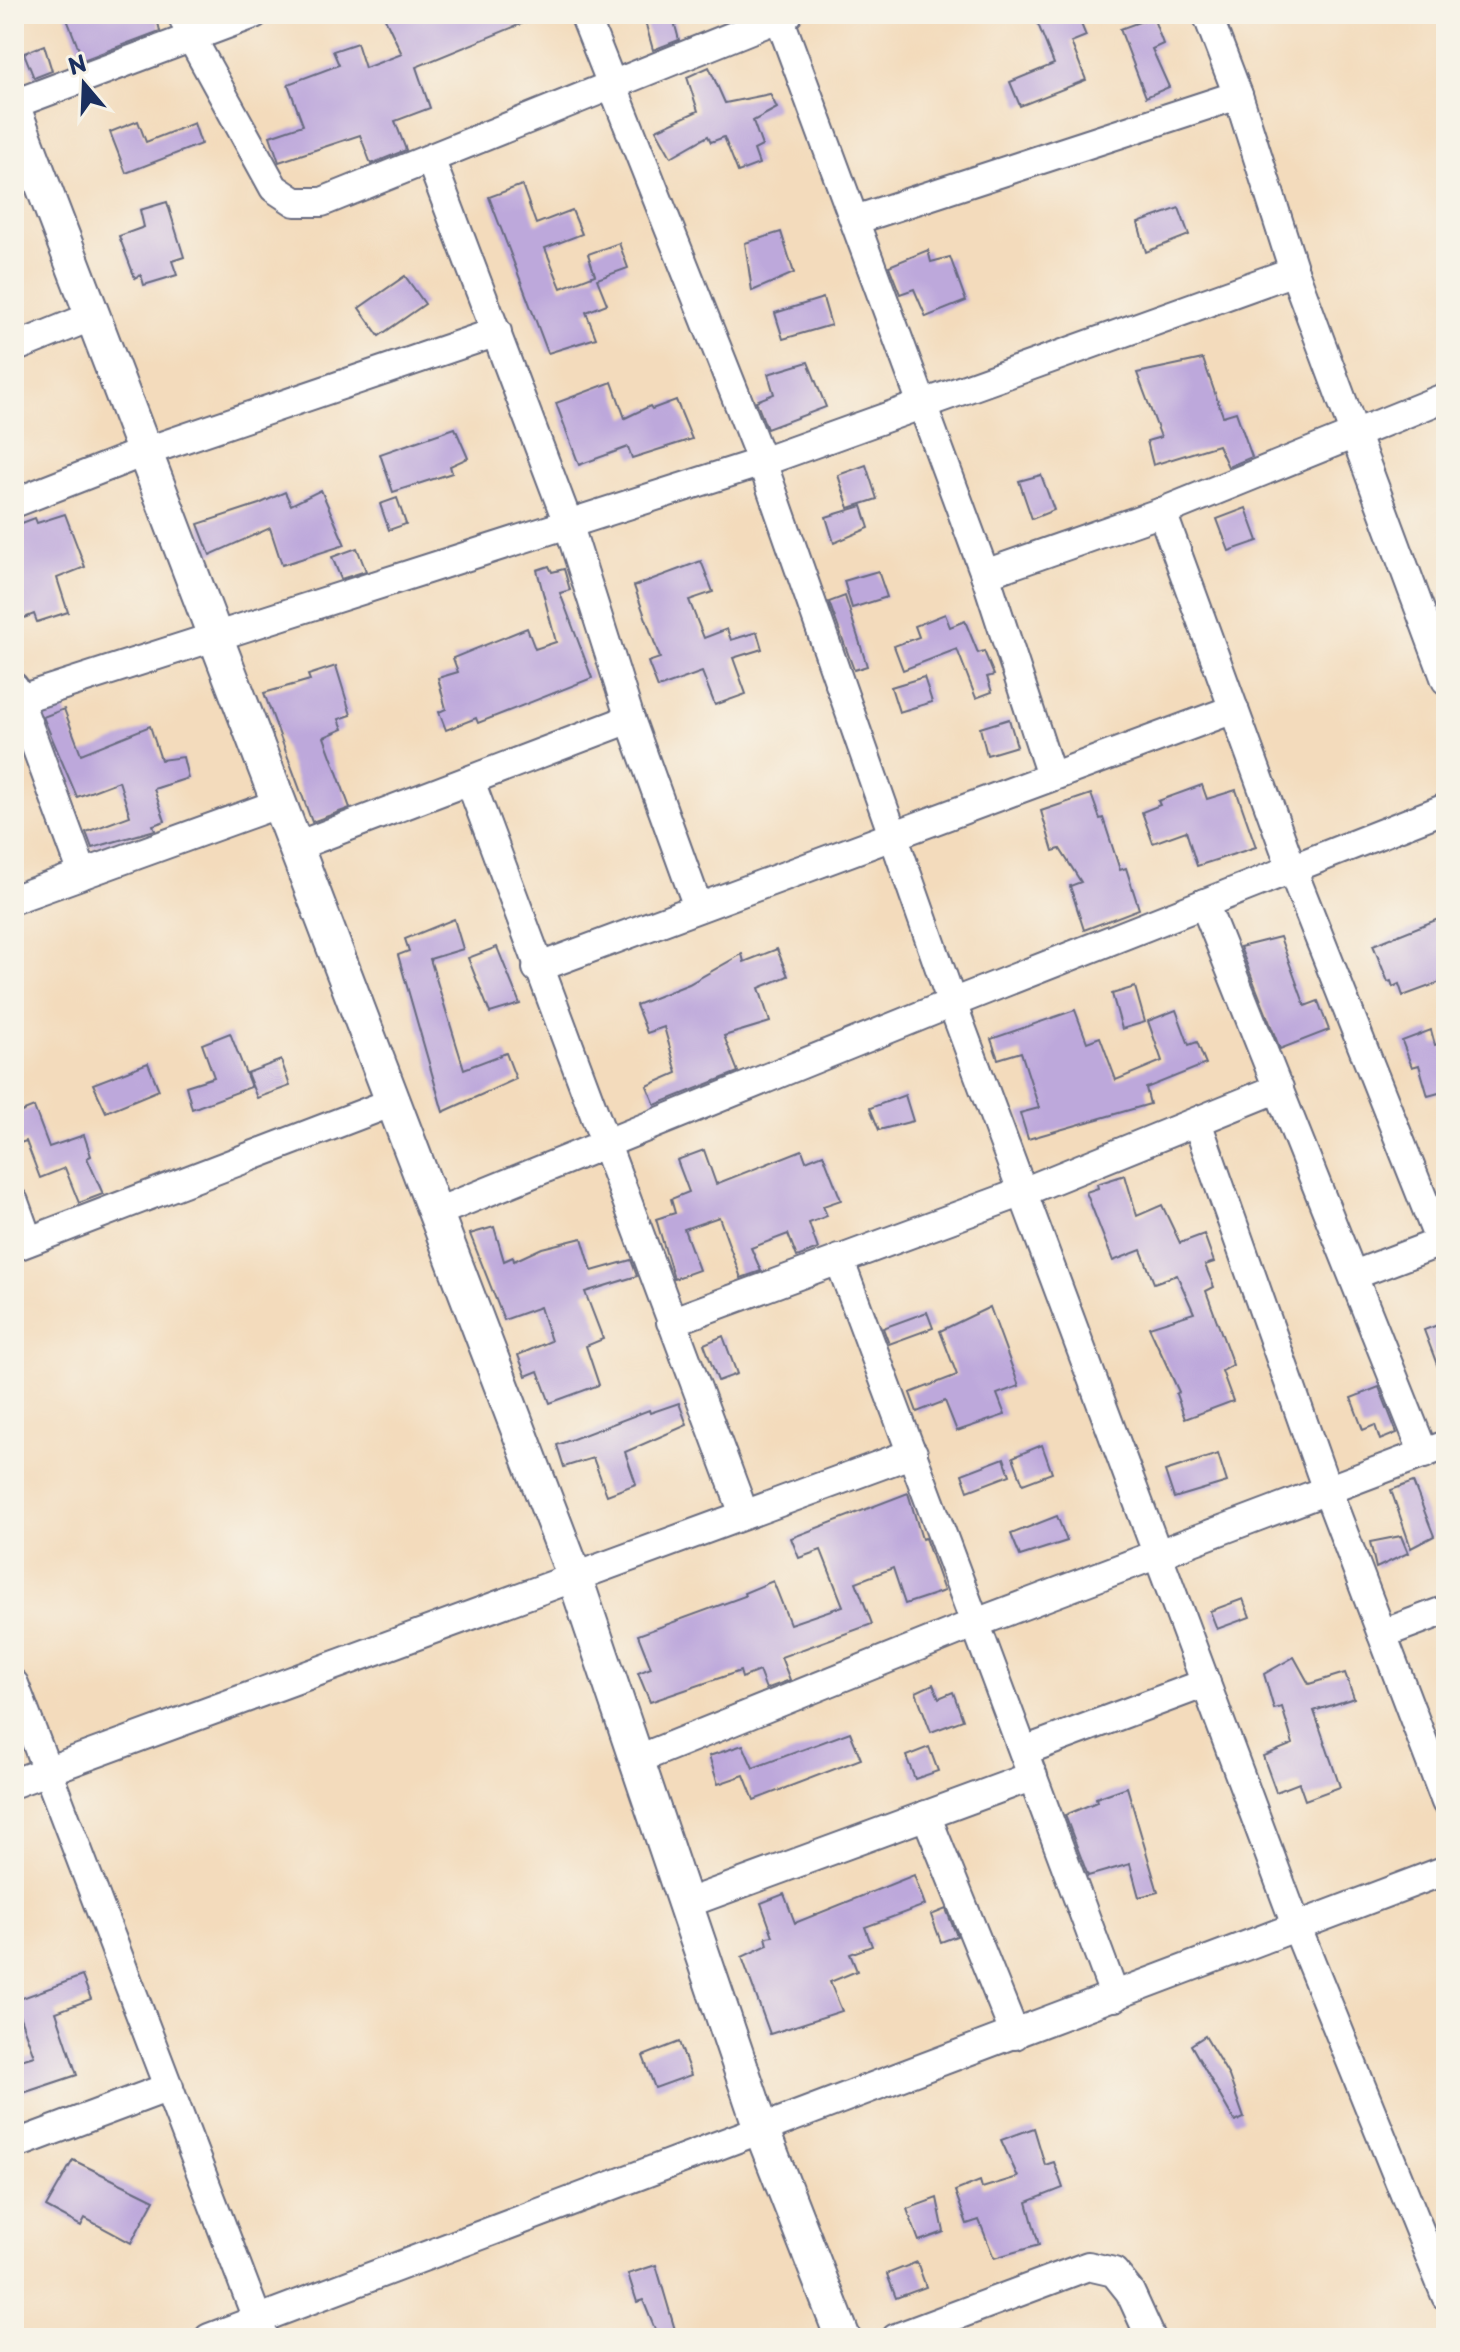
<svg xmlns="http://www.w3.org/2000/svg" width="1460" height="2352" font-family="'Playpen Sans',sans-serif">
	<rect width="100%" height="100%" fill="#f7f3e8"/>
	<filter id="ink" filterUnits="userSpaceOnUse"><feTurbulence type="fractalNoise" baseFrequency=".0125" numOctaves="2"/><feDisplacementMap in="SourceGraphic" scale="16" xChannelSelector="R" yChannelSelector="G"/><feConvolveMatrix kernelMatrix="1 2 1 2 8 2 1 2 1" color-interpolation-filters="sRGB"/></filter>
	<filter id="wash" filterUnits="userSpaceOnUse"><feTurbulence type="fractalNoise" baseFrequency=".006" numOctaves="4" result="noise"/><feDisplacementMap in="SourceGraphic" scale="32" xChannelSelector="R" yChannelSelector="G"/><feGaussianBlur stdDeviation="1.8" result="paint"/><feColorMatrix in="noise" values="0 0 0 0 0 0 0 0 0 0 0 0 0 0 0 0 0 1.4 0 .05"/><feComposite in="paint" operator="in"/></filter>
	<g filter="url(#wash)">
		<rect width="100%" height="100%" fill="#f3dbbc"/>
		<g id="blocks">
			<g fill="#bda8db">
				<path d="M65 14H156L160 31 83 60Z"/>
				<path d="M383 14 538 17 416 67 430 108 395 121 406 150 371 164 360 135 279 162 270 136 303 125 288 84 339 65 333 51 357 43 365 68 402 54Z"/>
				<path d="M643 14H672L679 40 653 50Z"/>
				<path d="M1034 14H1077L1086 36 1071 42 1086 80 1020 106 1010 82 1054 64Z"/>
				<path d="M1153 17 1163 44 1152 49 1169 87 1146 97 1120 29Z"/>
				<path d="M44 45 52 71 34 78 24 53Z"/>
				<path d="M709 67 725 103 770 94 777 108 753 121 762 146 754 150 759 164 738 172 724 137 711 142 708 136 671 157 656 130 698 111 687 77Z"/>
				<path d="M138 121 146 142 194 123 201 144 126 173 110 132Z"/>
				<path d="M522 185 536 224 572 210 582 234 545 248 561 288 595 275 588 254 619 243 628 268 597 279 607 304 586 312 596 338 548 353 489 197Z"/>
				<path d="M167 202 184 257 172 261 177 275 144 285 141 275 135 278 119 236 144 227 140 210Z"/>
				<path d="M1179 208 1189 235 1146 252 1138 223Z"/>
				<path d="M781 232 794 273 752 291 745 243Z"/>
				<path d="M928 250 931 262 950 257 966 301 926 317 914 289 900 294 889 266Z"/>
				<path d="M405 276 425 304 379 336 359 308Z"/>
				<path d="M823 298 831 325 783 339 775 313Z"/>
				<path d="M1203 359 1223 416 1236 412 1252 457 1228 467 1218 445 1153 465 1147 441 1161 437 1137 373Z"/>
				<path d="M808 362 826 407 767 429 756 401 774 394 768 374Z"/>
				<path d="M612 382 625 418 650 406 652 409 676 400 692 439 632 458 628 447 579 465 556 403Z"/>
				<path d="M455 428 468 458 450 466 452 473 393 492 380 454Z"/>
				<path d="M866 465 877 499 849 508 838 475Z"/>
				<path d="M1041 475 1054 510 1032 519 1019 481Z"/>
				<path d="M321 490 345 545 282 565 270 528 210 555 198 524 259 504 285 492 291 505Z"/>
				<path d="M397 498 406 524 389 530 380 504Z"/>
				<path d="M862 506 869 528 834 543 826 517Z"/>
				<path d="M1246 508 1258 541 1229 551 1217 519Z"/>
				<path d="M65 514 85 567 57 578 68 612 37 622 34 614 14 622V526L35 518 37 523Z"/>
				<path d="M357 548 366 571 341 579 332 557Z"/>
				<path d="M701 561 713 592 689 600 704 638 727 629 731 640 757 632 762 649 733 658 746 694 715 705 702 672 658 688 648 662 660 658 634 586Z"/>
				<path d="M549 566 552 572 564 569 570 590 560 593 592 678 478 723 476 718 446 730 439 712 446 709 438 678 458 672 453 658 527 628 535 649 556 642 537 570Z"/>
				<path d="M878 571 887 597 852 608 844 581Z"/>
				<path d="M845 596 867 666 854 670 829 602Z"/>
				<path d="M945 614 950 627 965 621 978 653 984 651 994 675 987 677 992 692 976 698 957 649 903 670 894 646 919 637 915 626Z"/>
				<path d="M336 666 351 715 339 719 343 729 324 737 350 808 312 822 264 693 310 680 308 675Z"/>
				<path d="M924 677 932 702 899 712 891 687Z"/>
				<path d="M64 709 81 754 150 726 161 760 183 757 188 778 154 789 165 821 153 825 155 830 92 848 86 832 130 816 119 781 77 797 43 717Z"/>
				<path d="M1009 719 1017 746 987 755 980 728Z"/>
				<path d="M1202 785 1207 799 1236 790 1256 847 1197 866 1186 831 1153 843 1142 812 1160 805 1158 801Z"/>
				<path d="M1091 794 1100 819 1103 818 1120 870 1126 868 1139 909 1084 930 1070 886 1081 882 1060 849 1053 851 1041 811Z"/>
				<path d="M1446 916V980L1403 996 1399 984 1393 987 1391 981 1388 982 1373 945Z"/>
				<path d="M454 919 463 949 430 959 464 1069 506 1053 516 1079 443 1112 398 955 409 951 405 939Z"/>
				<path d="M1280 937 1305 1006 1318 1001 1329 1030 1280 1049 1240 947Z"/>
				<path d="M497 947 520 1004 490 1013 468 958Z"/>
				<path d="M777 949 788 976 759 988 770 1022 724 1036 738 1072 655 1105 647 1086 677 1073 664 1027 647 1033 636 1005 689 984 742 954 744 962Z"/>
				<path d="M1135 987 1145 1022 1122 1029 1112 994Z"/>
				<path d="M1075 1010 1087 1042 1100 1037 1116 1080 1162 1061 1148 1021 1176 1010 1189 1045 1197 1042 1206 1064 1146 1088 1150 1104 1028 1139 1020 1113 1039 1108 1021 1052 998 1059 991 1039Z"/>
				<path d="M1431 1030 1435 1045 1441 1043 1446 1058V1091L1428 1096 1419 1065 1412 1067 1402 1041Z"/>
				<path d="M230 1033 251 1087 192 1109 186 1086 214 1077 202 1044Z"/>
				<path d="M281 1060 290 1086 257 1098 247 1073Z"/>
				<path d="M148 1063 159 1090 106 1112 93 1084Z"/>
				<path d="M905 1095 913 1121 879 1130 870 1108Z"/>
				<path d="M34 1107 49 1147 84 1135 91 1156 87 1158 103 1194 79 1203 65 1168 40 1178 26 1141 14 1145V1115Z"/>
				<path d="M704 1150 716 1184 802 1150 806 1161 823 1154 841 1200 823 1206 827 1216 809 1223 818 1249 797 1257 788 1234 751 1248 761 1271 741 1278 719 1217 684 1229 699 1270 674 1279 656 1219 675 1213 671 1199 689 1192 677 1160Z"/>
				<path d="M1125 1175 1137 1216 1162 1205 1180 1243 1204 1234 1214 1262 1205 1265 1214 1287 1206 1291 1233 1365 1222 1371 1233 1401 1185 1419 1176 1394 1179 1392 1149 1327 1194 1313 1177 1275 1154 1283 1141 1250 1113 1261 1086 1192 1098 1188 1097 1184Z"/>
				<path d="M494 1227 504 1261 513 1257 514 1261 542 1248 582 1238 592 1271 631 1260 637 1276 585 1292 603 1339 586 1346 599 1385 550 1403 538 1371 526 1376 518 1355 551 1341 540 1307 504 1320 470 1234Z"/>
				<path d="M990 1307 1019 1386 997 1394 1005 1415 957 1431 945 1401 917 1412 910 1393 957 1375 940 1331Z"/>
				<path d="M927 1312 933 1328 889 1344 883 1328Z"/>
				<path d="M1446 1322V1382L1444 1383 1424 1330Z"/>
				<path d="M723 1336 737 1374 718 1381 704 1344Z"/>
				<path d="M1379 1387 1397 1433 1380 1440 1375 1425 1363 1430 1351 1398Z"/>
				<path d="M679 1403 687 1425 625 1452 636 1484 607 1495 593 1458 564 1467 557 1445 649 1410 650 1413Z"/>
				<path d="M1042 1445 1052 1473 1023 1484 1013 1457Z"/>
				<path d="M1218 1454 1227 1482 1174 1498 1165 1471Z"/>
				<path d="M1004 1458 1010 1475 968 1491 962 1474Z"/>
				<path d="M1413 1482 1434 1536 1411 1548 1391 1490Z"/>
				<path d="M908 1493 922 1539 925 1538 944 1591 905 1604 893 1568 856 1582 872 1624 781 1657 790 1680 766 1689 759 1671 742 1678 740 1671 650 1702 638 1673 651 1668 638 1635 745 1596 744 1593 773 1581 790 1624 843 1606 821 1550 799 1558 791 1538Z"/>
				<path d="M1057 1516 1067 1541 1020 1556 1011 1534Z"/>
				<path d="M1401 1536 1408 1553 1376 1568 1370 1542Z"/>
				<path d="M1243 1599 1250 1617 1217 1629 1210 1611Z"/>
				<path d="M1294 1657 1309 1684 1345 1673 1354 1698 1314 1711 1340 1787 1305 1800 1299 1783 1276 1792 1263 1756 1293 1744 1282 1707 1274 1709 1264 1674Z"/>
				<path d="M933 1684 939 1698 953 1692 963 1720 931 1732 916 1692Z"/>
				<path d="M850 1732 861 1759 754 1800 744 1775 718 1784 709 1756 743 1745 753 1768Z"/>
				<path d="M929 1747 938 1771 915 1779 906 1756Z"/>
				<path d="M1127 1787 1158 1892 1139 1897 1130 1864 1088 1876 1065 1815 1097 1802 1096 1798Z"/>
				<path d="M914 1875 925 1905 865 1927 872 1946 850 1954 857 1971 830 1982 842 2011 770 2034 742 1957 768 1945 766 1937 773 1936 761 1903 784 1894 795 1923Z"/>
				<path d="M946 1909 957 1936 941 1942 931 1915Z"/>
				<path d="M82 1976 91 1999 56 2012 77 2075 14 2096V2062L34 2056 14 2001Z"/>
				<path d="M1205 2036 1229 2076 1244 2118 1235 2122 1191 2045Z"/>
				<path d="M679 2042 691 2075 655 2088 643 2056Z"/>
				<path d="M1034 2128 1045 2165 1054 2162 1063 2188 1027 2202 1039 2245 994 2258 979 2220 967 2224 955 2191 980 2181 982 2188 1018 2177 1001 2140Z"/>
				<path d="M73 2160 154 2200 131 2243 85 2218 81 2226 46 2207Z"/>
				<path d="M937 2198 944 2232 919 2241 907 2209Z"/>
				<path d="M917 2262 926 2287 896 2298 887 2274Z"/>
				<path d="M656 2265 675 2330 658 2337 643 2300 637 2302 628 2274Z"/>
			</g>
		</g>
	</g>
	<g filter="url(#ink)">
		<use href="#blocks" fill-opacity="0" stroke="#676b7f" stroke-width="2"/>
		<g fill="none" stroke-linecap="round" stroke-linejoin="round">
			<defs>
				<g id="minor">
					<path d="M182 14 191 37 274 188 295 202H322L788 14"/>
					<path d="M584 14 762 462 952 1003 1297 1928 1446 2296"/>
					<path d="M1207 14 1238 95 1294 271 1446 680"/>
					<path d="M779 17 985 574 1051 776"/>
					<path d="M14 104 254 14"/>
					<path d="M431 161 568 523 630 719 698 907"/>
					<path d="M855 220 1238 95"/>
					<path d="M14 348 93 316"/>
					<path d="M14 503 144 452 497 332"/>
					<path d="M1162 512 1292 869 1440 1242"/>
					<path d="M985 574 1162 512 1446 397"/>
					<path d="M14 687 83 874"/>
					<path d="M14 701 762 462 1294 271"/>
					<path d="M470 781 744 1514"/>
					<path d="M294 847 630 719"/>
					<path d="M14 899 277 804"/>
					<path d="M1204 903 1424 1454"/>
					<path d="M537 968 1234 709"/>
					<path d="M1197 1122 1327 1490 1446 1802"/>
					<path d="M14 1202 28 1241"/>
					<path d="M435 1213 952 1003 1446 808"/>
					<path d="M14 1247 393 1102"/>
					<path d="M839 1259 1115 1997"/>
					<path d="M1354 1275 1446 1240"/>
					<path d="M671 1322 1023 1192 1279 1088"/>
					<path d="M1382 1634 1446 1610"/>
					<path d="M14 1684 264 2337"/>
					<path d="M1024 1751 1206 1683"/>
					<path d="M636 1760 976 1623 1446 1445"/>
					<path d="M14 1783 913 1453"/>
					<path d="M926 1815 1015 2035"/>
					<path d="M685 1904 1033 1776"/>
					<path d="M14 2145 169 2087"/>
					<path d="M209 2338 1446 1870"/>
					<path d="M896 2338 1088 2266 1114 2272 1130 2292 1151 2338"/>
				</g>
				<path id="tertiary" d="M14 110 574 1575 762 2131 843 2338"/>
			</defs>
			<use href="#minor" stroke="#676b7f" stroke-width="32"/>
			<use href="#tertiary" stroke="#676b7f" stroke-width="38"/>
			<use href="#minor" stroke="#fff" stroke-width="28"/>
			<use href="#tertiary" stroke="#fff" stroke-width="34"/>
		</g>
	</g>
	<rect width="1460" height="2352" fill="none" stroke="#f7f3e8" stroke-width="48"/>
	<g transform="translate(84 84) rotate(341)" stroke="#f7f3e8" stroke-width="6" paint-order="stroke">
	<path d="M0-6L14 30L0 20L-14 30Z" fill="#1b2f5e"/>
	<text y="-12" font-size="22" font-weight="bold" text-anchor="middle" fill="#1b2f5e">N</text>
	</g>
</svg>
